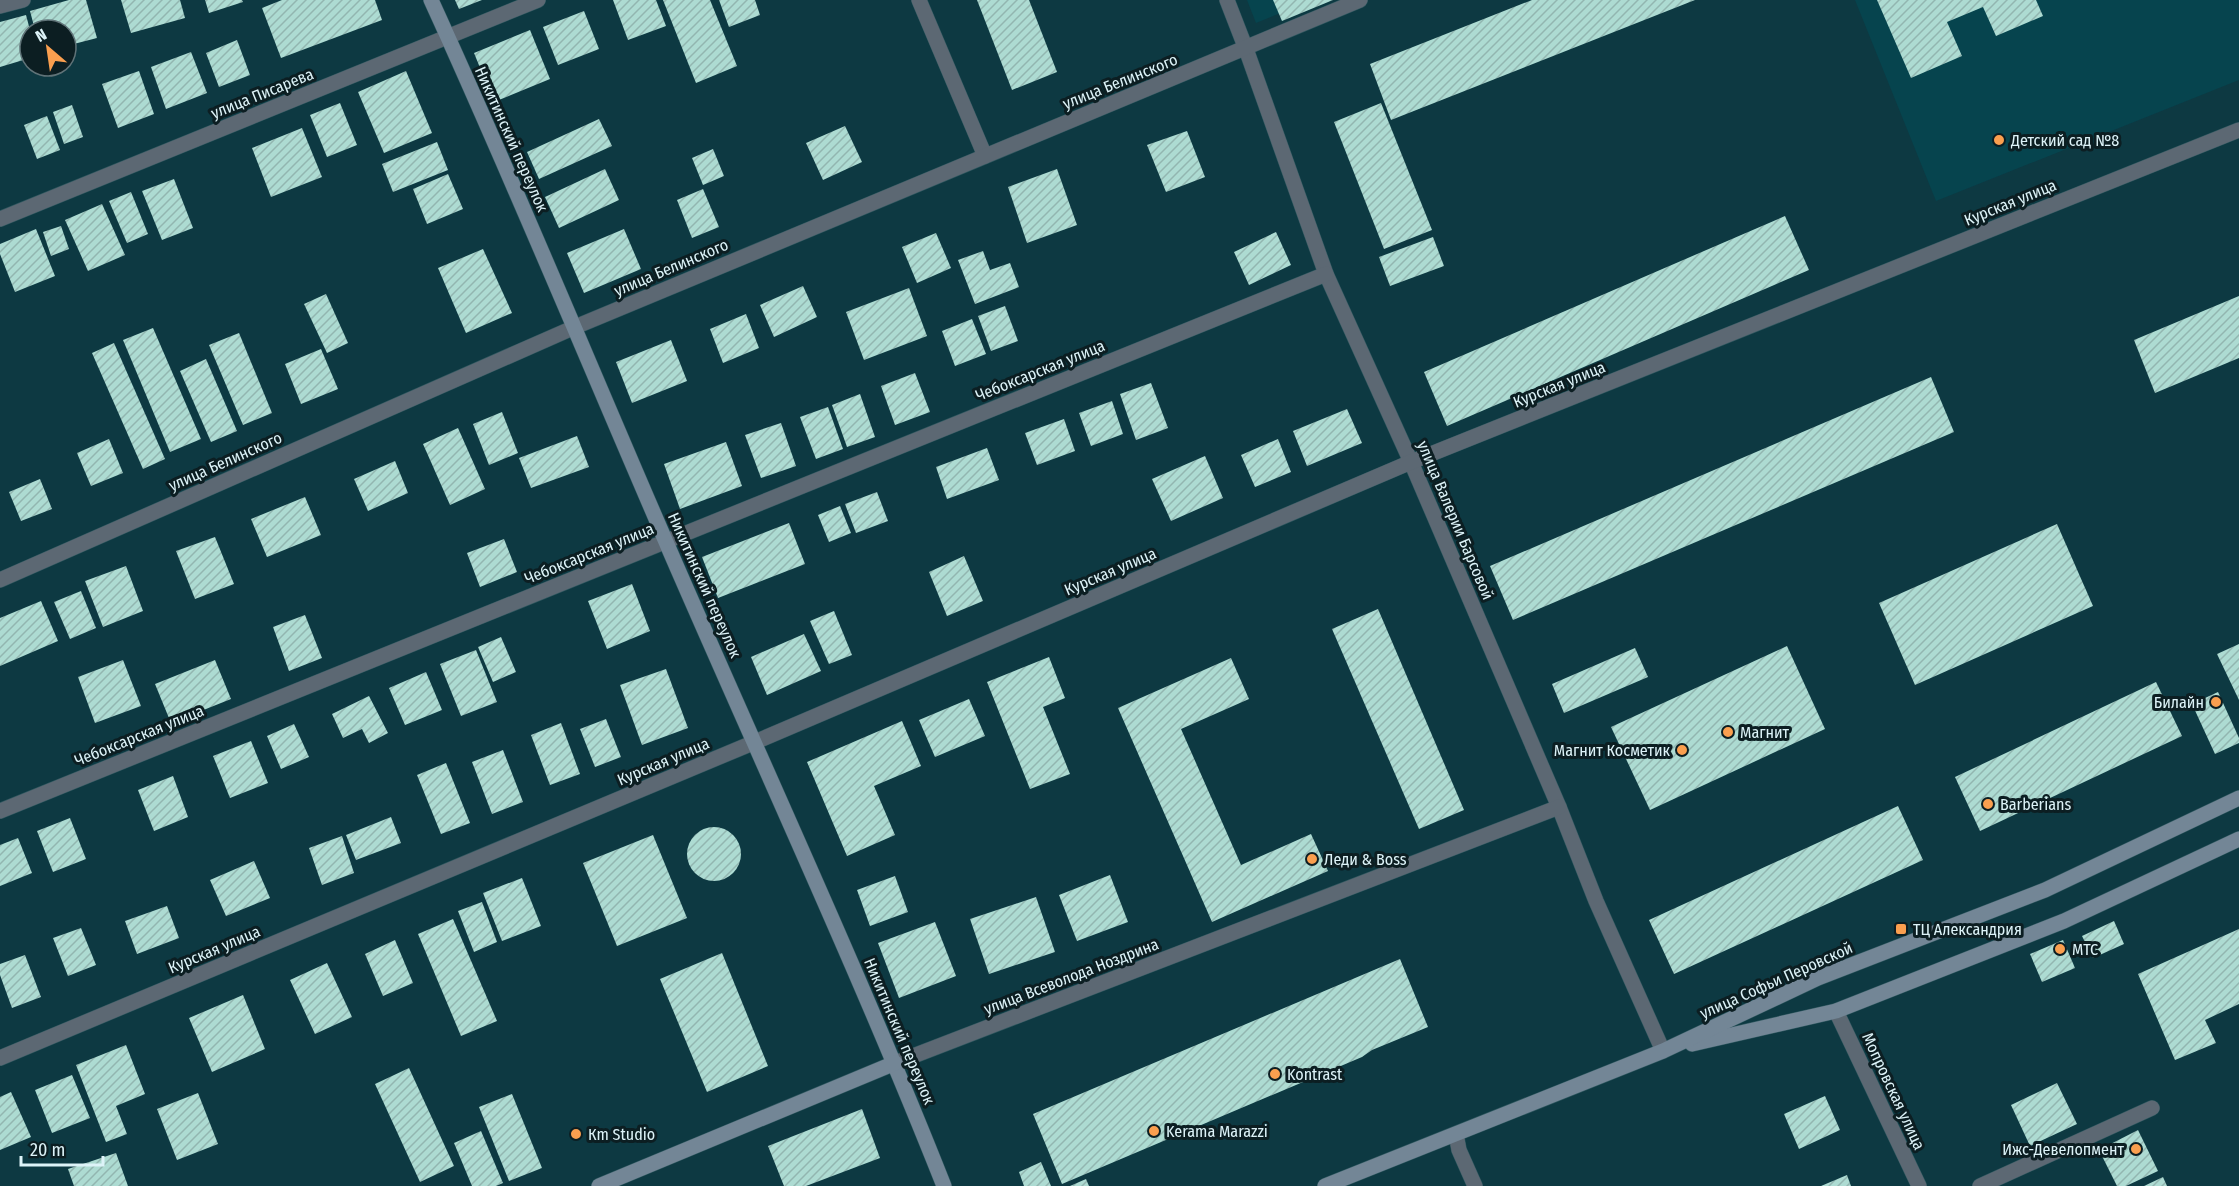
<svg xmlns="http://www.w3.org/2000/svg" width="2239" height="1186" font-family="'Fira Sans Condensed',sans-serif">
	<defs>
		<pattern id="building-hatch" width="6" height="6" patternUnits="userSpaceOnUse" patternTransform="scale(1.5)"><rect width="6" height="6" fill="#addbd2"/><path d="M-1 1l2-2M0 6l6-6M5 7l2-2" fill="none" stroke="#92b6b0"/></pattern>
	</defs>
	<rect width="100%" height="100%" fill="#0d3942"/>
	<g fill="#06444e">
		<path d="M1247 0H1312L1256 23Z"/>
		<path d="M1855 0H2239V80L1936 201Z"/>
	</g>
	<g fill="url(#building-hatch)">
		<path d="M69 0H86L97 38 66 46V30H35L30 11Z"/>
		<path d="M121 0H180L185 18 131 33Z"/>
		<path d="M205 0H242L243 2 209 13Z"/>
		<path d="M282 0H375L382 20 281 58 262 8Z"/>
		<path d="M455 0H482L459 9Z"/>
		<path d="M613 0H656L666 26 628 40Z"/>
		<path d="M663 0H710L737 66 696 83Z"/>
		<path d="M719 0H755L760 15 729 27Z"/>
		<path d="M977 0H1029L1057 72 1012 90Z"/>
		<path d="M1273 0H1333L1282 21Z"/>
		<path d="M1532 0H1695L1391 120 1370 64Z"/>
		<path d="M1877 0H2036L2043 16 1996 36 1983 7 1947 22 1962 56 1911 78Z"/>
		<path d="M584 11 599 49 558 65 543 27Z"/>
		<path d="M26 15 30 30V58L0 67V22Z"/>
		<path d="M530 30 550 79 494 102 474 53Z"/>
		<path d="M237 40 250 75 219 87 206 53Z"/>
		<path d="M191 52 207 93 166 109 151 67Z"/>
		<path d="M139 71 154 114 118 128 102 84Z"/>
		<path d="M406 71 432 133 384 153 358 92Z"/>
		<path d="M340 103 357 145 327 157 310 115Z"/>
		<path d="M1381 103 1432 230 1384 249 1334 122Z"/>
		<path d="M72 105 83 137 64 144 53 112Z"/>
		<path d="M47 116 60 150 37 159 24 125Z"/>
		<path d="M599 119 612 146 539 179 527 152Z"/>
		<path d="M845 126 862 162 823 180 806 143Z"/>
		<path d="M302 128 322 177 271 197 252 148Z"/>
		<path d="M1187 131 1205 177 1166 192 1147 145Z"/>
		<path d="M437 142 448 170 393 192 382 164Z"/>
		<path d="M713 149 724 176 703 185 692 158Z"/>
		<path d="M605 169 619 200 559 228 545 197Z"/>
		<path d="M1057 169 1077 225 1027 243 1008 187Z"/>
		<path d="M448 174 463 209 427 224 413 189Z"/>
		<path d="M174 179 193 228 162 240 142 191Z"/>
		<path d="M703 189 719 227 692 238 677 200Z"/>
		<path d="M131 192 148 234 127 243 109 201Z"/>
		<path d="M102 204 125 255 88 271 65 220Z"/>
		<path d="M1785 216 1809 270 1447 426 1424 372Z"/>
		<path d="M61 226 69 249 51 256 43 232Z"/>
		<path d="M36 229 55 276 15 292 0 254V244Z"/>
		<path d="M624 229 641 269 584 293 567 253Z"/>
		<path d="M1276 232 1291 265 1249 285 1234 252Z"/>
		<path d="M936 233 951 268 917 283 902 247Z"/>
		<path d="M1433 237 1444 266 1390 286 1379 257Z"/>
		<path d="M483 249 512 313 466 333 438 268Z"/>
		<path d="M983 251 990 270 1010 263 1019 287 975 304 958 260Z"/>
		<path d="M803 286 817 317 774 337 760 305Z"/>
		<path d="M909 288 927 336 864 360 846 312Z"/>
		<path d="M326 294 348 343 327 353 304 304Z"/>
		<path d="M2239 296V358L2155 393 2134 340Z"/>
		<path d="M1005 306 1018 341 991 351 978 316Z"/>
		<path d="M746 314 759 348 723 363 710 329Z"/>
		<path d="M972 319 986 354 955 366 942 331Z"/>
		<path d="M153 328 201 439 170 452 123 340Z"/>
		<path d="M239 333 272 413 243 425 209 345Z"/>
		<path d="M671 340 687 381 632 403 616 362Z"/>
		<path d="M114 343 165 459 143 469 92 353Z"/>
		<path d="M321 349 338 389 301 404 285 364Z"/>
		<path d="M206 359 237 431 211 442 180 371Z"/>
		<path d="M915 373 930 412 895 425 881 386Z"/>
		<path d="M1931 377 1954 432 1513 620 1490 566Z"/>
		<path d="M1151 383 1168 428 1136 440 1120 394Z"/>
		<path d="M860 394 875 437 847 447 832 405Z"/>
		<path d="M1112 401 1123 434 1091 446 1079 413Z"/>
		<path d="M828 407 843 449 816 459 800 417Z"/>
		<path d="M1347 409 1362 443 1307 466 1293 431Z"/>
		<path d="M502 412 518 453 489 465 473 424Z"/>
		<path d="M1064 419 1075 451 1037 465 1025 433Z"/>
		<path d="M781 423 796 466 761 478 745 435Z"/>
		<path d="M458 428 485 489 450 505 423 444Z"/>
		<path d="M577 436 589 467 531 488 519 458Z"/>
		<path d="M109 439 123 473 91 486 77 453Z"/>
		<path d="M1278 439 1291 472 1255 487 1241 455Z"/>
		<path d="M726 442 742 486 680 509 664 464Z"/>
		<path d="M987 448 999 480 947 499 936 467Z"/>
		<path d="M1205 456 1223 498 1171 521 1152 479Z"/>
		<path d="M395 461 408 493 368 511 354 479Z"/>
		<path d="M40 479 52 509 21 521 9 492Z"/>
		<path d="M877 492 888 521 856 533 845 504Z"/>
		<path d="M305 497 321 535 267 557 251 519Z"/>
		<path d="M840 506 851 533 829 542 818 515Z"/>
		<path d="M789 523 805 564 718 598 702 557Z"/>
		<path d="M2057 524 2093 606 1915 685 1879 603Z"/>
		<path d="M215 537 234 584 195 599 176 551Z"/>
		<path d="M504 539 517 572 480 587 467 553Z"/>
		<path d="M964 556 983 601 947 616 929 572Z"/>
		<path d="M126 566 143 611 103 627 85 581Z"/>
		<path d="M632 584 650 631 607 649 588 601Z"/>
		<path d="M81 591 96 628 70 639 54 602Z"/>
		<path d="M41 601 58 641 0 666V618Z"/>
		<path d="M1378 609 1464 810 1419 829 1332 629Z"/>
		<path d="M834 611 852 655 829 664 810 621Z"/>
		<path d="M305 615 322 658 289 671 273 627Z"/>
		<path d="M804 634 821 671 767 695 751 657Z"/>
		<path d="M501 637 516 672 493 682 478 647Z"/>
		<path d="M2239 644V700L2217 654Z"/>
		<path d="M1787 646 1825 729 1650 810 1611 727Z"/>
		<path d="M1635 648 1648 677 1564 713 1552 684Z"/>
		<path d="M476 650 497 702 461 716 440 664Z"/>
		<path d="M1049 657 1065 698 1043 707 1070 774 1030 789 987 682Z"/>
		<path d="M1231 658 1249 699 1181 729 1241 865 1311 834 1328 871 1212 922 1118 708Z"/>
		<path d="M123 660 141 706 95 723 78 677Z"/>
		<path d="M215 660 231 699 171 723 155 684Z"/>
		<path d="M666 669 688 728 642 745 620 685Z"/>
		<path d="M426 672 442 710 405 725 389 688Z"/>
		<path d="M2156 682 2182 736 1980 831 1955 777Z"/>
		<path d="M2218 692 2239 738V743L2215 754 2192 704Z"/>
		<path d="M369 696 388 733 369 743 362 729 343 738 332 714Z"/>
		<path d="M969 699 985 736 935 757 919 720Z"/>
		<path d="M606 719 621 757 595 767 580 729Z"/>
		<path d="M902 721 921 766 874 786 895 835 847 856 807 762Z"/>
		<path d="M561 723 580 774 550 785 531 735Z"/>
		<path d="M294 724 309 757 281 769 267 736Z"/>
		<path d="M251 741 268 783 230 798 213 756Z"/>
		<path d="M503 750 523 802 492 814 472 762Z"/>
		<path d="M446 763 470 823 441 834 417 775Z"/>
		<path d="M173 776 188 817 154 831 138 790Z"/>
		<path d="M1898 806 1923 860 1674 974 1649 920Z"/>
		<path d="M391 817 401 843 356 860 346 835Z"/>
		<path d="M70 818 86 859 53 872 37 831Z"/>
		<circle cx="714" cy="854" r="27"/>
		<path d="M653 835 687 918 617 946 583 863Z"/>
		<path d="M342 836 354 873 322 885 309 848Z"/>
		<path d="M18 838 32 873 0 886V845Z"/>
		<path d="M254 861 270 898 226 916 210 880Z"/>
		<path d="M1110 875 1128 922 1077 941 1059 895Z"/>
		<path d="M895 876 908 912 870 926 857 890Z"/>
		<path d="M522 878 541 926 502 941 483 893Z"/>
		<path d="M1036 897 1055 952 989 974 970 919Z"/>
		<path d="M482 902 497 942 474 952 458 911Z"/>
		<path d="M167 906 179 938 137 954 125 921Z"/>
		<path d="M453 919 497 1021 461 1036 418 934Z"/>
		<path d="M2114 921 2124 944 2093 958 2082 936Z"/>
		<path d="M935 922 956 976 899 998 878 943Z"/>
		<path d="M81 928 96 965 68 976 53 938Z"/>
		<path d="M2239 929V1004L2205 1020 2216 1043 2175 1060 2138 974Z"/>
		<path d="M395 940 413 983 383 996 365 954Z"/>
		<path d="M2063 940 2075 968 2042 982 2030 954Z"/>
		<path d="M722 953 768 1066 707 1092 660 979Z"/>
		<path d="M25 955 41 997 12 1008 0 975V964Z"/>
		<path d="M1400 959 1428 1027 1372 1050 1362 1057 1062 1184 1033 1114Z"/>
		<path d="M327 963 352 1017 315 1034 290 980Z"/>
		<path d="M243 995 265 1049 212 1072 189 1018Z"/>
		<path d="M126 1045 145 1094 116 1106 127 1134 106 1142 76 1065Z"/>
		<path d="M409 1068 454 1166 420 1182 375 1084Z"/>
		<path d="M72 1075 90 1118 52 1133 35 1090Z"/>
		<path d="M2057 1083 2077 1124 2030 1146 2011 1105Z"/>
		<path d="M11 1092 31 1137 0 1150V1097Z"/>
		<path d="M198 1093 218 1144 177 1160 157 1109Z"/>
		<path d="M512 1094 542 1168 509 1181 479 1107Z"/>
		<path d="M1825 1096 1840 1130 1799 1149 1784 1114Z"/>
		<path d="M862 1109 880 1158 806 1186H784L768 1146Z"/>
		<path d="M2138 1130 2158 1171 2126 1186H2117L2099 1150Z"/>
		<path d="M481 1131 503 1183 496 1186H472L454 1143Z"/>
		<path d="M116 1153 128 1186H74L68 1169Z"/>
		<path d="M1041 1162 1051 1186H1024L1019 1172Z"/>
		<path d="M1847 1175 1851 1186H1821Z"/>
		<path d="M2163 1177 2167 1186H2144Z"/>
		<path d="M1086 1179 1089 1186H1070Z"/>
	</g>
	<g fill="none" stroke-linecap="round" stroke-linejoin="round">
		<defs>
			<g id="street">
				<path d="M919 0 985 156"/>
				<path d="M1227 0 1246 49 1326 274 1411 462 1559 807 1596 901 1663 1051"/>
				<path d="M0 6 23 0"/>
				<path d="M0 219 538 0"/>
				<path d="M0 580 575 327 1360 0"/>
				<path d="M0 811 1326 274"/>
				<path d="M1836 1011 1919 1186"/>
				<path d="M0 1058 755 742 1411 462 2239 130"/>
				<path d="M895 1063 1559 807"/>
				<path d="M1456 1134 1459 1150 1475 1186"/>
				<path d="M1980 1186 2152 1108"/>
			</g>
			<g id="secondary">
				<path d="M431 0C513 179 588 362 666 542 759 757 858 969 944 1186"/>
				<path d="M1692 1044 1836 1011 2064 921 2239 839"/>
				<path d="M599 1186 895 1063"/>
				<path d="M1325 1186 1663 1051 1818 978 2045 890 2239 798"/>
			</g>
		</defs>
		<use href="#street" stroke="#2e575f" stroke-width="16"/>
		<use href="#secondary" stroke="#2e575f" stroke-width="16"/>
		<use href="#street" stroke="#5c6873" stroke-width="15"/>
		<use href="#secondary" stroke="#738696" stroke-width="15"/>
	</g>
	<g fill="#fa9f4f" stroke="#0c1e22" stroke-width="2">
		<circle cx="1999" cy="140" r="6"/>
		<circle cx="2216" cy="702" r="6"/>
		<circle cx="1728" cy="732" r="6"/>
		<circle cx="1682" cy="750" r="6"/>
		<circle cx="1988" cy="804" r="6"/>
		<circle cx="1312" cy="859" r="6"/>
		<rect x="1895" y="923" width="12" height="12" rx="3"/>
		<circle cx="2060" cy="949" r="6"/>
		<circle cx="1275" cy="1074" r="6"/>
		<circle cx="1154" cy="1131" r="6"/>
		<circle cx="576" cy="1134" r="6"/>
		<circle cx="2136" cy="1149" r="6"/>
	</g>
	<g text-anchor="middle" stroke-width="6" stroke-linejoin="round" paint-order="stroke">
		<g font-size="16" fill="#ddf3f8" stroke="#0c1e22">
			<text transform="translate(1120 81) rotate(-22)" y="6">улица Белинского</text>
			<text transform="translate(262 93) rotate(-22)" y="6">улица Писарева</text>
			<text transform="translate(512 139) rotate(66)" y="6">Никитинский переулок</text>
			<text transform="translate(2010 202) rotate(-22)" y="6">Курская улица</text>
			<text transform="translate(671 267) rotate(-23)" y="6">улица Белинского</text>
			<text transform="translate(1040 370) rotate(-22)" y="6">Чебоксарская улица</text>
			<text transform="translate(1559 384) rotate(-22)" y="6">Курская улица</text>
			<text transform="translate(225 461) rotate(-24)" y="6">улица Белинского</text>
			<text transform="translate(1456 520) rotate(67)" y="6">улица Валерии Барсовой</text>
			<text transform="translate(589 553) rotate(-22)" y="6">Чебоксарская улица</text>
			<text transform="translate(1110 571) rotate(-23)" y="6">Курская улица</text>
			<text transform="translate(705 585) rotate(66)" y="6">Никитинский переулок</text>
			<text transform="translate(139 735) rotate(-22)" y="6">Чебоксарская улица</text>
			<text transform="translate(663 761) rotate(-23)" y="6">Курская улица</text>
			<text transform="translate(214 949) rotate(-23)" y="6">Курская улица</text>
			<text transform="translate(1071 976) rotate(-21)" y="6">улица Всеволода Ноздрина</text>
			<text transform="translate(1776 980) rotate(-24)" y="6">улица Софьи Перовской</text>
			<text transform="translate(900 1031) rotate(67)" y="6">Никитинский переулок</text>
			<text transform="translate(1894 1091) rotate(65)" y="6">Мопровская улица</text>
		</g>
		<g font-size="16" fill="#ddf3f8" stroke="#0c1e22" text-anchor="start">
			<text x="2011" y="146">Детский сад №8</text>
			<text x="2204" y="708" text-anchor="end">Билайн</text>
			<text x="1740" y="738">Магнит</text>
			<text x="1670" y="756" text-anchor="end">Магнит Косметик</text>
			<text x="2000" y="810">Barberians</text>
			<text x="1324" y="865">Леди &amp; Boss</text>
			<text x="1913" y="935">ТЦ Александрия</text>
			<text x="2072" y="955">МТС</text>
			<text x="1287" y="1080">Kontrast</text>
			<text x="1166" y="1137">Kerama Marazzi</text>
			<text x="588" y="1140">Кm Studio</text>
			<text x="2124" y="1155" text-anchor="end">Ижс-Девелопмент</text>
		</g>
	</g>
	<g transform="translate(48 48) rotate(331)"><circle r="28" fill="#0c1e22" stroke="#607378" stroke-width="1.5"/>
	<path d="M0-4.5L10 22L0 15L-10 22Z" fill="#fa9f4f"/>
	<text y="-9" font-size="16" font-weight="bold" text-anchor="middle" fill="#ddf3f8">N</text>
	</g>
	<path d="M21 1156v9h82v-9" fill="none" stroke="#ddf3f8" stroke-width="3"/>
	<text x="30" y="1156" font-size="18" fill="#ddf3f8" stroke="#0c1e22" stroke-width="4.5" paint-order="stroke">20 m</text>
</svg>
